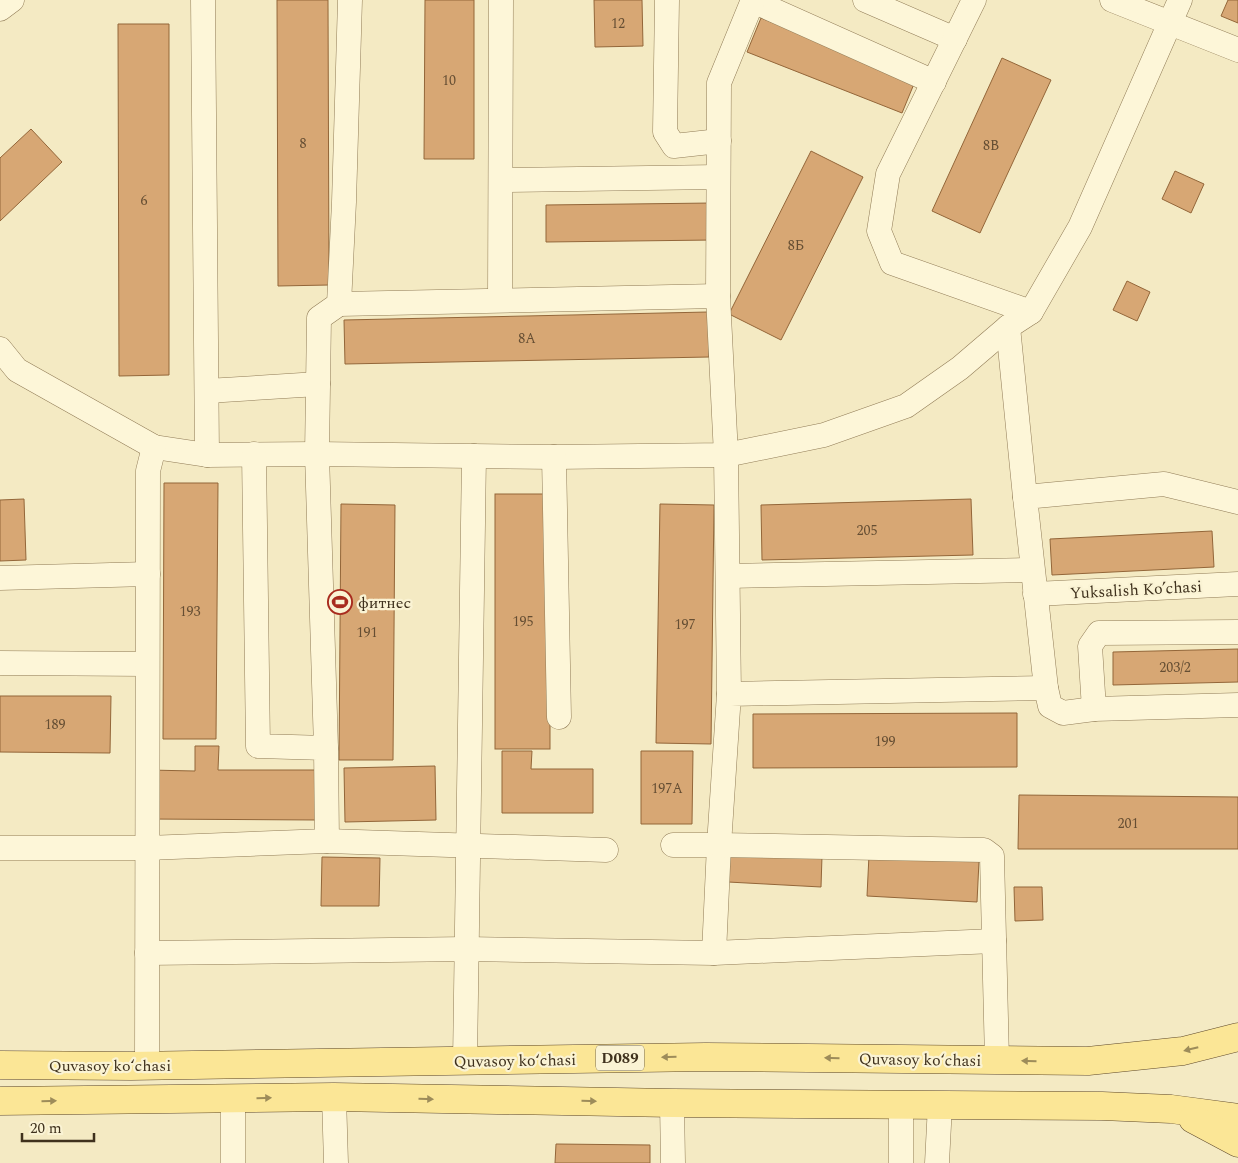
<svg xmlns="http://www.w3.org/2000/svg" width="1238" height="1163" font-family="Spectral,serif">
	<rect width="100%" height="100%" fill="#f4eac3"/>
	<g fill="#d7a774" stroke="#936639">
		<path d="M277 0H328L329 285 278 286Z"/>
		<path d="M425 0H474V159H424Z"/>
		<path d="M594 0H642L643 46 595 47Z"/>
		<path d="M1228 0H1238V23L1221 16Z"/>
		<path d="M761 18 916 79 902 113 747 52Z"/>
		<path d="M118 24H169V375L119 376Z"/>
		<path d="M1002 58 1051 80 980 233 932 211Z"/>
		<path d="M31 129 62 162 0 221V158Z"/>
		<path d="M811 151 863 177 781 340 729 314Z"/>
		<path d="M1175 171 1204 184 1191 213 1162 199Z"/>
		<path d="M712 203 713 240 546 242V205Z"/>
		<path d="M1127 281 1150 292 1137 321 1113 310Z"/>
		<path d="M708 312 709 357 345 364 344 320Z"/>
		<path d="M164 483H218L216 739H163Z"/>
		<rect x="495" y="494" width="55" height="255"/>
		<path d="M24 499 26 560 0 561V500Z"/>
		<path d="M971 499 973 555 762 560 761 505Z"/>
		<path d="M341 504 395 505 393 760H339Z"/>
		<path d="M660 504 714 505 711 744 656 743Z"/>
		<path d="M1212 531 1214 567 1052 575 1050 539Z"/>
		<path d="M1238 649V682L1113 685V652Z"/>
		<path d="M0 696H111L110 753 0 752Z"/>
		<path d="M1017 713V767L753 768V714Z"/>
		<path d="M195 746H219L218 770H316V820L147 819 148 770 195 771Z"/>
		<path d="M502 751H532L531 769H593V813H502Z"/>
		<path d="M641 751H693L692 824H641Z"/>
		<path d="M435 766 436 820 345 822 344 768Z"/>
		<path d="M1019 795 1238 797V849H1018Z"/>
		<path d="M729 852 822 856 821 887 728 882Z"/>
		<path d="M869 855 979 861 977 902 867 896Z"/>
		<path d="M322 857 380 858 379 906H321Z"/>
		<path d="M1014 887H1042L1043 920 1015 921Z"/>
		<path d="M556 1144 650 1145V1163H555Z"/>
	</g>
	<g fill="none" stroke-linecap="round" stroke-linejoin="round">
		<defs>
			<g id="minor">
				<path d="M203 0 207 455"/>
				<path d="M667 0 665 132 674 146 719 141"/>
				<path d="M865 0 955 39"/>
				<path d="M974 0 888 174 879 231 892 263 1031 312"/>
				<path d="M1112 0 1238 50"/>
				<path d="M753 1 934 82"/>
				<path d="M0 9 12 0"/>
				<path d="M501 180 718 177"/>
				<path d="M500 300 501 0"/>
				<path d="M339 304 718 296"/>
				<path d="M1008 327 1025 497"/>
				<path d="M0 349 17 370 154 447 207 455 317 454 554 457 726 455 824 435 906 406 960 368 1008 327 1031 312 1080 227 1180 0"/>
				<path d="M207 391 318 384"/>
				<path d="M554 457 559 717"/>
				<path d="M728 576 1032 570"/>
				<path d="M0 578 148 574"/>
				<path d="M1035 594 1238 584"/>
				<path d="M1238 632 1099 633 1090 646 1094 709 1238 705"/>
				<path d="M0 663 147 664"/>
				<path d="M1046 688 1025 497 1164 484 1238 502"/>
				<path d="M729 694 726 455 718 296 719 83 753 0"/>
				<path d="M326 748 317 454 319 318 339 304 344 202 350 0"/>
				<path d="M327 841 606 850"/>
				<path d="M673 845H719L714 953"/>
				<path d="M0 848H147L327 841 326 748 258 746 254 454"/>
				<path d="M147 953 467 949 714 953 994 941"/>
				<path d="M997 1060 992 856 984 850 719 845 729 694 1046 688 1050 706 1063 713 1094 709"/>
				<path d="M465 1061 474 456"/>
				<path d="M147 1066 148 471 154 447"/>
				<path d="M334 1097 336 1163"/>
				<path d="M233 1099V1163"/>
				<path d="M672 1103 673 1163"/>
				<path d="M901 1105V1163"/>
				<path d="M937 1163 940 1105"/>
			</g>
			<g id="major">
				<path d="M0 1065 131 1066 706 1057 1088 1061 1183 1051 1238 1037"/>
				<path d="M0 1101 334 1097 672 1103 1102 1106 1171 1109 1238 1118"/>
				<path d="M1193 1119 1238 1143"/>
			</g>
		</defs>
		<use href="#minor" stroke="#917c57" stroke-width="25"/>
		<use href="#major" stroke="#5e482b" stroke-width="29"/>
		<use href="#minor" stroke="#fdf6d8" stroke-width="24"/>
		<use href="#major" stroke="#fbe696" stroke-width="28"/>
	</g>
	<defs><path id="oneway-solid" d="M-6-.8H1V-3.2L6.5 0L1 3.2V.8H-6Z" transform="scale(1.25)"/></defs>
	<g fill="#9d8c5a">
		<use href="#oneway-solid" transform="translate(1191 1049) rotate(166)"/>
		<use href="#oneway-solid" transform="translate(669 1057) rotate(179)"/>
		<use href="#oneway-solid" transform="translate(832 1058) rotate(-179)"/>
		<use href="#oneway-solid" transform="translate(1029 1061) rotate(-179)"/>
		<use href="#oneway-solid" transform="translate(264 1098) rotate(-1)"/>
		<use href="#oneway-solid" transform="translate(426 1099) rotate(1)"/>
		<use href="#oneway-solid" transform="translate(49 1101) rotate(-1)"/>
		<use href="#oneway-solid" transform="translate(589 1101) rotate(1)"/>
	</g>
	<defs>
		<symbol id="stadium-ring" viewBox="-11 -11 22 22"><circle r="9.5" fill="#faf3d4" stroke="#a82b1e" stroke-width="1.5"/><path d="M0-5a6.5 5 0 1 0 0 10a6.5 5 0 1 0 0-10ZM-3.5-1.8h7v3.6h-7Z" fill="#a82b1e"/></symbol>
	</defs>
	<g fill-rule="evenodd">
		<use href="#stadium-ring" x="326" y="588" width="28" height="28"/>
	</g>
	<g text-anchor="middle" stroke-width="4.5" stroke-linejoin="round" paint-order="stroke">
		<g font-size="14" fill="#654e33">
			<text x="618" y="28">12</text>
			<text x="449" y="85">10</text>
			<text x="303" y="148">8</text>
			<text x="991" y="150">8В</text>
			<text x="144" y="205">6</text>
			<text x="796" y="250">8Б</text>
			<text x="527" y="343">8А</text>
			<text x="867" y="535">205</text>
			<text x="190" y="616">193</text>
			<text x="523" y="626">195</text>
			<text x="685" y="629">197</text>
			<text x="367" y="637">191</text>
			<text x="1175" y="672">203/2</text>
			<text x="55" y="729">189</text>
			<text x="885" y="746">199</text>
			<text x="667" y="793">197A</text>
			<text x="1128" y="828">201</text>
		</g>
		<rect fill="#faf3d4" stroke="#776b54" stroke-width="1" x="596" y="1045.5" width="48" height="25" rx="4"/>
		<g font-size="15" font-weight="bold" fill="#3f311d">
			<text x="620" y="1063">D089</text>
		</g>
		<g font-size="16" fill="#3f311d" stroke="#faf3d4">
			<text transform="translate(1136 589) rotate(-3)" y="6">Yuksalish Ko’chasi</text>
			<text transform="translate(920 1059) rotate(1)" y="6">Quvasoy koʻchasi</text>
			<text transform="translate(515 1060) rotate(-1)" y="6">Quvasoy koʻchasi</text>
			<text x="110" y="1071">Quvasoy koʻchasi</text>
		</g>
		<g font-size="16" fill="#3f311d" stroke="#faf3d4" text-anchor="start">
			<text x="358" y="608">фитнес</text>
		</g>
	</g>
	<path d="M22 1133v8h72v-8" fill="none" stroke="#3f311d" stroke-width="2.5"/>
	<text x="30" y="1133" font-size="15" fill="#3f311d" stroke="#faf3d4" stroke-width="4" paint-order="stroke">20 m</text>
</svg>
